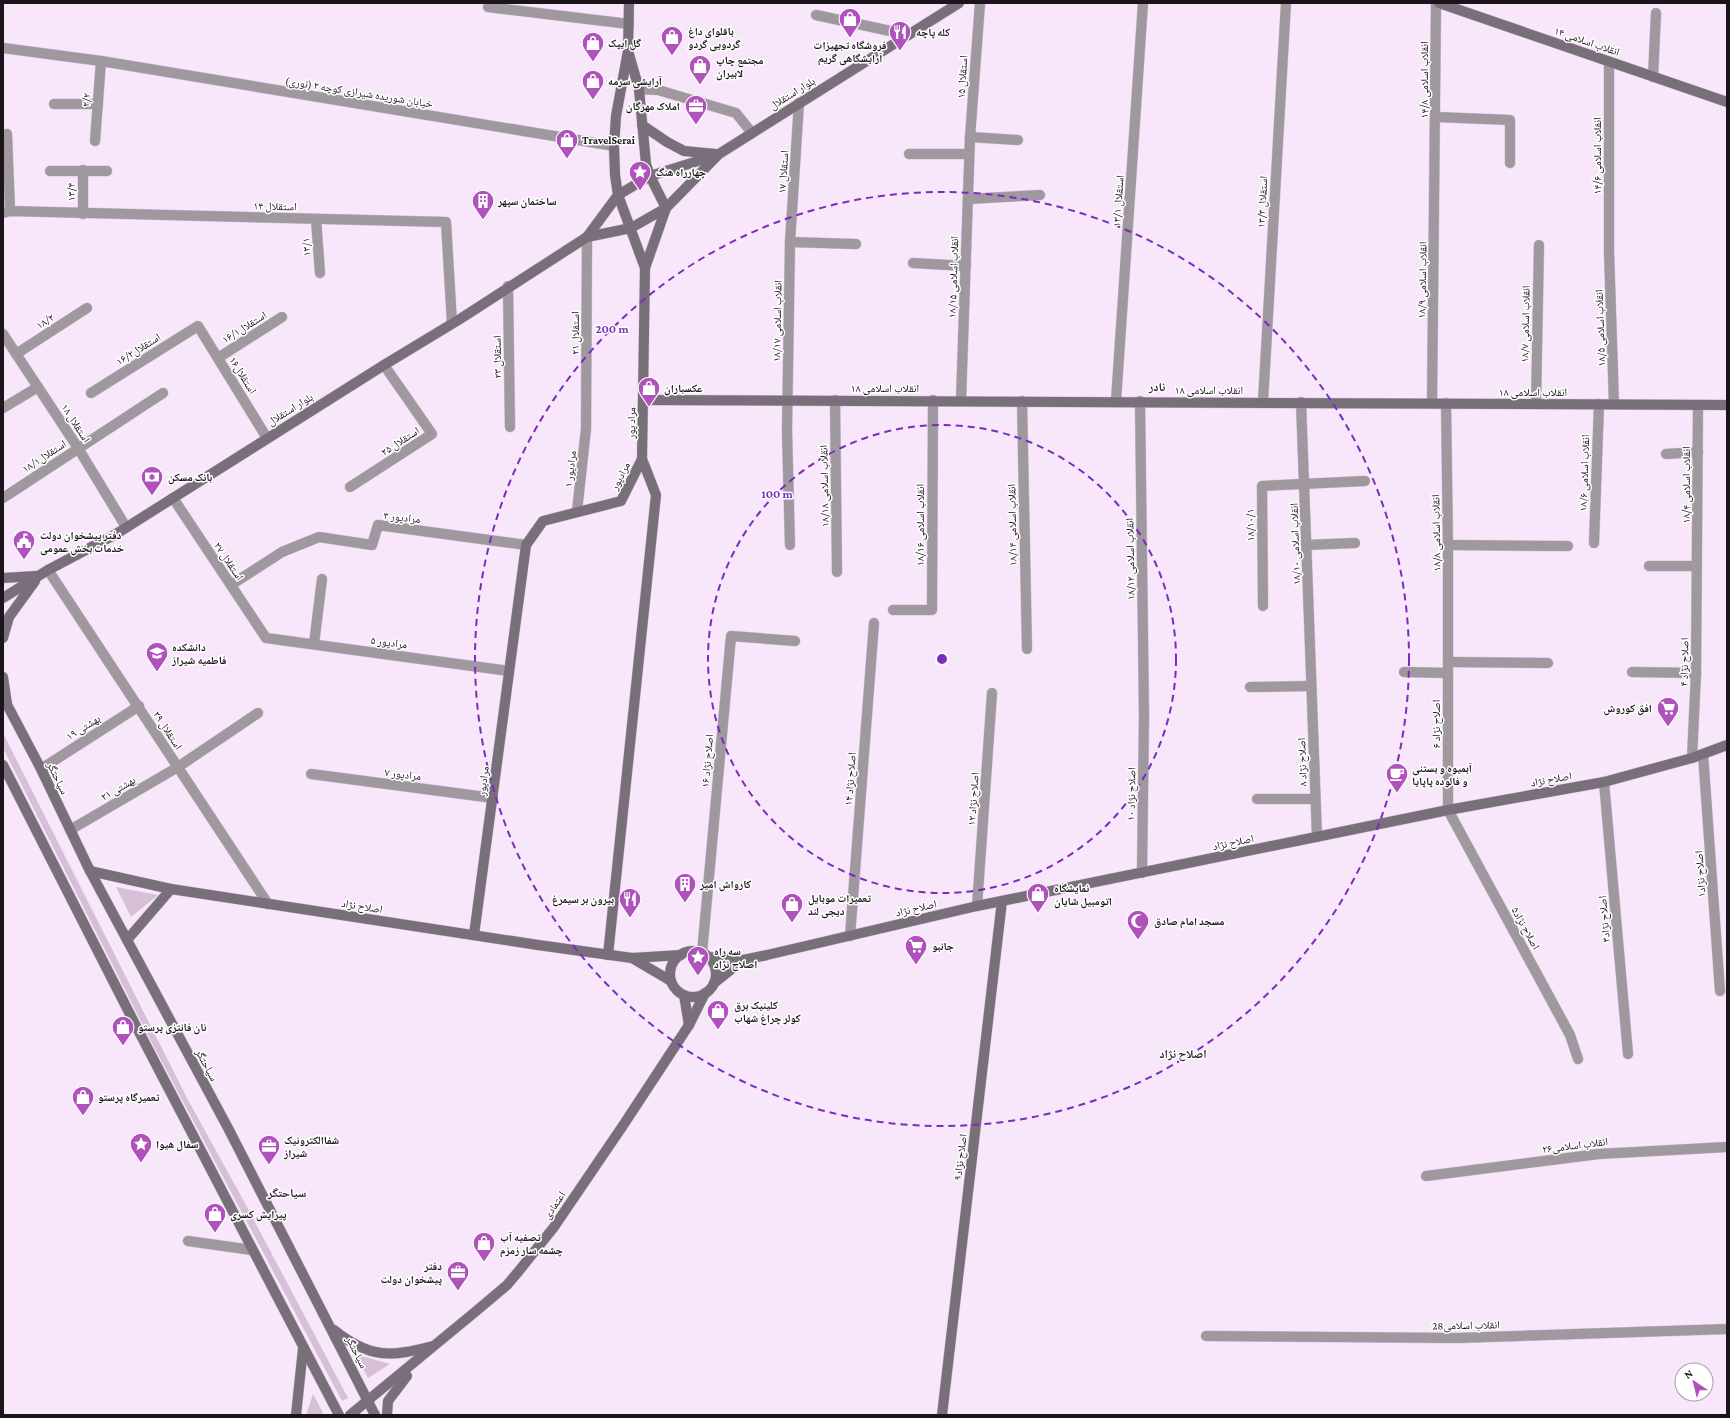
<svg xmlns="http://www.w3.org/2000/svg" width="1730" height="1418" viewBox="0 0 1730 1418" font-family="'Crimson Pro','Noto Naskh Arabic',serif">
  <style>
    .green { fill: #d5c0d8 }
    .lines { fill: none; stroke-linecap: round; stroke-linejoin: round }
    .street-casing { stroke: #d5c5d6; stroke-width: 11 }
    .secondary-casing { stroke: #d5c5d6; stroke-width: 11 }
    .street { stroke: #9f989f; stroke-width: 10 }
    .secondary { stroke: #796f7a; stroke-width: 10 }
    .ring { fill: none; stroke: #7b2cbf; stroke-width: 2; stroke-dasharray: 7 5 }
    .labels { text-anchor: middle; stroke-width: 3; stroke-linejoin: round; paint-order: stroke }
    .poi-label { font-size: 11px; font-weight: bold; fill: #1b151b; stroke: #fff; text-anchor: start }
    .street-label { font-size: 11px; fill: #1b151b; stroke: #fff }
    .neighbourhood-label { font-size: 12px; font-weight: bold; fill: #322633; stroke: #fff }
    .centre { fill: #7b2cbf; stroke: #fff; stroke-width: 2 }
    .ring-label { font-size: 12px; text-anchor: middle; font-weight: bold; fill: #7b2cbf; stroke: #fff; stroke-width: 3; stroke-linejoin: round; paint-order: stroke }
  </style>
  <rect width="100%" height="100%" fill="#f8e7fa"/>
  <g class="green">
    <polygon points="3,733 187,1098 246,1205 348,1398 342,1401 154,1047 3,748"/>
    <polygon points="116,887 158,895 131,917"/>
    <polygon points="355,1354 390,1364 368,1378"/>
    <polygon points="313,1394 323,1413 319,1415 306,1415"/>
  </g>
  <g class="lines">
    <g class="street-casing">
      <g id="street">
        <polyline points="488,7 629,24"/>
        <polyline points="816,15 909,35"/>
        <polyline points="3,48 101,61 614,146"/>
        <polyline points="1609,62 1609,251 1614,404"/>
        <polyline points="1653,77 1656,13"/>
        <polyline points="639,89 658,90 736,113 752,133"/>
        <polyline points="54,104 98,104"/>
        <polyline points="1436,117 1510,120 1510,163"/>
        <polyline points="7,134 10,211"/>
        <polyline points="970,137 1018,140"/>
        <polyline points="95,141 101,61"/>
        <polyline points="909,154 969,154"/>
        <polyline points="83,170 83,214"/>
        <polyline points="50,171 107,171"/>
        <polyline points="968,199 1040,195"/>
        <polyline points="3,213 10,211 446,222 452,323"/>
        <polyline points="316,219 320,273"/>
        <polyline points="790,242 856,244"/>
        <polyline points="913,263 966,266"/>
        <polyline points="508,286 510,427"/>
        <polyline points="3,334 78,448 126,527"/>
        <polyline points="16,354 87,308"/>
        <polyline points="218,358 282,317"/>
        <polyline points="91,393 198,326 267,438"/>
        <polyline points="835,400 837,572"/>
        <polyline points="961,400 970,137 980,3"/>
        <polyline points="1022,401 1027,649"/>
        <polyline points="1116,401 1143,3"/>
        <polyline points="1140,401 1144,716 1142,873"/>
        <polyline points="1263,402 1286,3"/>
        <polyline points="1301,402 1317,837"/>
        <polyline points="1432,403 1436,3"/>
        <polyline points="1446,403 1448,545 1448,810 1570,1035 1578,1059"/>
        <polyline points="1536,404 1539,245"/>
        <polyline points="3,408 38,387"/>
        <polyline points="1666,454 1698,452"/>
        <polyline points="350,487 432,434 384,365"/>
        <polyline points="3,498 163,393"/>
        <polyline points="173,498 266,638 509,671"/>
        <polyline points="577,511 586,429 587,237"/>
        <polyline points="1594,543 1599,404"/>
        <polyline points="790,545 787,431 790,242 799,103"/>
        <polyline points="1306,545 1355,543"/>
        <polyline points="1448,545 1568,546"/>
        <polyline points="1649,566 1697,566"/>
        <polyline points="48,570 268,904"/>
        <polyline points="231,585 282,552 319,537 372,545 378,525 526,545"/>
        <polyline points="1263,606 1262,486 1365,481"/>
        <polyline points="893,610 932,610 933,400"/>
        <polyline points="314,644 322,579"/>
        <polyline points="1448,662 1548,663"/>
        <polyline points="1404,672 1448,673"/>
        <polyline points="1632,672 1696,673"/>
        <polyline points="1250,687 1311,686"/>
        <polyline points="1703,754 1720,991"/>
        <polyline points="1692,758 1696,673 1698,405"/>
        <polyline points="41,769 139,706"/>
        <polyline points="311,774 493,798"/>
        <polyline points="1604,782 1628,1054"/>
        <polyline points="1257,799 1315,799"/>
        <polyline points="70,830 178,767 258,713"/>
        <polyline points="977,906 992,693"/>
        <polyline points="850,936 874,623"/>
        <polyline points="702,953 731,636 795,641"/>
        <polyline points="1426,1176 1599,1154 1727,1147"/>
        <polyline points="188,1241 252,1250"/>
        <polyline points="1206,1336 1458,1338 1727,1329"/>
      </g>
    </g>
    <g class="secondary-casing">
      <g id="secondary">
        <polyline points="629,3 628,51 616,116 614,146 615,175 618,195 645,268"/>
        <polyline points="1439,3 1727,102"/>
        <polyline points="642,125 667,142 684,151 715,154"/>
        <polyline points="587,237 618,195 650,176 717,155"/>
        <polyline points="643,400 1727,405"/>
        <polyline points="3,578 36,576"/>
        <polyline points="3,598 48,570 116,534 384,365 460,319 587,237 631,228 666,208 719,154 959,3"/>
        <polyline points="3,638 9,617 35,581"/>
        <polyline points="3,677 7,704"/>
        <polyline points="3,697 41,769 90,871 228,1128 375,1415"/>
        <polyline points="3,765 137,1028 339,1415"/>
        <polyline points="90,871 171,889 538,945 632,958 681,955"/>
        <polyline points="474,935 526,545 543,521 621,501 642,459"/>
        <polyline points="127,940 171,889"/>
        <circle cx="693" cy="974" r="23"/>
        <polyline points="608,955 656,495 642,459 645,268 666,208 650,176 646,164 639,89 628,51"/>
        <polyline points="708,957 743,960 767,955 977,906 1448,810 1604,782 1692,758 1727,745"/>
        <polyline points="632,958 671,981"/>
        <polyline points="714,983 743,960"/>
        <polyline points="684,995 689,1025"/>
        <path d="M 334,1330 C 370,1359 391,1357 433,1346"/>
        <polyline points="296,1415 303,1349"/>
        <polyline points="350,1415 475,1312 507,1285 518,1272 554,1227 624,1124 689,1025 705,993"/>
        <polyline points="387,1415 388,1401 407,1376"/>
        <polyline points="942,1415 1002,901"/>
      </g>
    </g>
    <use href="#street" class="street"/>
    <use href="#secondary" class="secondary"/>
  </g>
  <g class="ring">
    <circle cx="942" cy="659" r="234"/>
    <circle cx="942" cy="659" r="467"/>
  </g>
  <defs>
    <g id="shop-pin" transform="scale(1.15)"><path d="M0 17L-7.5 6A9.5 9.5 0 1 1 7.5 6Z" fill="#b052bc" stroke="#fff"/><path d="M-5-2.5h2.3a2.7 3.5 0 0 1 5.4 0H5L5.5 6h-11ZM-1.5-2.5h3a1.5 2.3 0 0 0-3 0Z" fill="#fff"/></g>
    <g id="restaurant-pin" transform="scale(1.15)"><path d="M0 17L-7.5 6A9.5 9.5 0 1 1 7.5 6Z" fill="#b052bc" stroke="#fff"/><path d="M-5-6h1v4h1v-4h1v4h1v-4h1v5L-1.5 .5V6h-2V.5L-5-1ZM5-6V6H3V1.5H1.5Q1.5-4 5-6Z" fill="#fff"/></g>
    <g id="office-pin" transform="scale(1.15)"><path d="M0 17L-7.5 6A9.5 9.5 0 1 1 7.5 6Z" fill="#b052bc" stroke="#fff"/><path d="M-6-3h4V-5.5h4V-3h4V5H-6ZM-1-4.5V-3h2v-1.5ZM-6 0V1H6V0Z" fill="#fff"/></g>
    <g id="sight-pin" transform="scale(1.15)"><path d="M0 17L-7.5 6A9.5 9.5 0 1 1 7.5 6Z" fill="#b052bc" stroke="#fff"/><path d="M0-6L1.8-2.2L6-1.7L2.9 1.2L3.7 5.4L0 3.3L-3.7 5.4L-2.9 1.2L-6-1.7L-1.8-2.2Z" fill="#fff"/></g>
    <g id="building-pin" transform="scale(1.15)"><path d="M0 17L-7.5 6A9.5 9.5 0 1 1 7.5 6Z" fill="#b052bc" stroke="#fff"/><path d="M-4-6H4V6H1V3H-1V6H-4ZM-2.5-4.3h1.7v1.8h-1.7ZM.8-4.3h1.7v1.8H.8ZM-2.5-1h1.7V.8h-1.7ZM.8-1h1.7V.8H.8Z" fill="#fff"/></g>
    <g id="bank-pin" transform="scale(1.15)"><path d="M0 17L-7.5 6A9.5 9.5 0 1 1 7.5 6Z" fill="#b052bc" stroke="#fff"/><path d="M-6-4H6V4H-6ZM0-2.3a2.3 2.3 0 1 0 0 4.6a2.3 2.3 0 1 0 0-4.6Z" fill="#fff"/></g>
    <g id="civic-pin" transform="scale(1.15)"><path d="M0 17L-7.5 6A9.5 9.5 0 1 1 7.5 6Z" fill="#b052bc" stroke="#fff"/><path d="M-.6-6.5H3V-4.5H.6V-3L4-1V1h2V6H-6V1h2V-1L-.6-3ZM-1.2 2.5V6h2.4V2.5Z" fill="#fff"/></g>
    <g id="university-pin" transform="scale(1.15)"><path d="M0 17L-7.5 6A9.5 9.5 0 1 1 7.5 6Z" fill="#b052bc" stroke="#fff"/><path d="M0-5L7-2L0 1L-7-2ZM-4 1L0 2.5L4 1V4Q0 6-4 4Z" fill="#fff"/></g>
    <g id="supermarket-pin" transform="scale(1.15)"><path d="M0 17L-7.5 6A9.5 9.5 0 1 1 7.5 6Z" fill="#b052bc" stroke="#fff"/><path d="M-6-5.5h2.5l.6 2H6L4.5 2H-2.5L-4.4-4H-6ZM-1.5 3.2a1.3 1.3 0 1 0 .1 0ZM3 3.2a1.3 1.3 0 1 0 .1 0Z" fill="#fff"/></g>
    <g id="cafe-pin" transform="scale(1.15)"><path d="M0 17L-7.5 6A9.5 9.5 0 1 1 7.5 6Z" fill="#b052bc" stroke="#fff"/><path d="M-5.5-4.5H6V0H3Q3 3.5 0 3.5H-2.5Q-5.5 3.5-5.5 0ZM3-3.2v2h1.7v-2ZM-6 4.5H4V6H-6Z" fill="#fff"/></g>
    <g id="mosque-pin" transform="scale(1.15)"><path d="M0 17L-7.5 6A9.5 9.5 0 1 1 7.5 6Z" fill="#b052bc" stroke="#fff"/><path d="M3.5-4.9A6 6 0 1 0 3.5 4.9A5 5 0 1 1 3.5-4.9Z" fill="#fff"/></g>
  </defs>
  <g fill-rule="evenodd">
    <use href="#shop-pin" x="850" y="19"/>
    <use href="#restaurant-pin" x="900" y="32"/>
    <use href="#shop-pin" x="672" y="37"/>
    <use href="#shop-pin" x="593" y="43"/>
    <use href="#shop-pin" x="700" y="66"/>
    <use href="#shop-pin" x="593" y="81"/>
    <use href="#office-pin" x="696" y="106"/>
    <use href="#shop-pin" x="567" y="140"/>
    <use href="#sight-pin" x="640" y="172"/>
    <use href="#building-pin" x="483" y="201"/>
    <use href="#shop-pin" x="649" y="388"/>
    <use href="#bank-pin" x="152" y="477"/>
    <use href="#civic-pin" x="24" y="541"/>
    <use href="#university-pin" x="157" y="653"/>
    <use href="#supermarket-pin" x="1668" y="708"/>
    <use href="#cafe-pin" x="1397" y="774"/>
    <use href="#building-pin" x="685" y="884"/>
    <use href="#shop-pin" x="1038" y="894"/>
    <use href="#restaurant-pin" x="630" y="899"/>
    <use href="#shop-pin" x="792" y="904"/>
    <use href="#mosque-pin" x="1138" y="921"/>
    <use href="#supermarket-pin" x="916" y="946"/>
    <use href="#sight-pin" x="698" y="957"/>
    <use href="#shop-pin" x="718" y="1011"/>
    <use href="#shop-pin" x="123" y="1027"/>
    <use href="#shop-pin" x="83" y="1097"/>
    <use href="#sight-pin" x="141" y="1144"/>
    <use href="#office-pin" x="269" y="1146"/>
    <use href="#shop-pin" x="215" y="1214"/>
    <use href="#shop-pin" x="484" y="1243"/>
    <use href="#office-pin" x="458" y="1272"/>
  </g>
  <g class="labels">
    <g class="poi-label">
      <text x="688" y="35">باقلوای داغ<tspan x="688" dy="13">گردویی گردو</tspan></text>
      <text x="916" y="36">کله پاچه</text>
      <text x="608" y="47">گل ایپک</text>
      <text x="850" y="49" text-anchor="middle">فروشگاه تجهیزات<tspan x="850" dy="13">آرایشگاهی گریم</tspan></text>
      <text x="716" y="64">مجتمع چاپ<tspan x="716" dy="13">لابيران</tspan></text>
      <text x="608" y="85">آرایشی سرمه</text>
      <text x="680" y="110" text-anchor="end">املاک مهرگان</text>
      <text x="582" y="144">TravelSerai</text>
      <text x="656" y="176">چهارراه هنگ</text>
      <text x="498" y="205">ساختمان سپهر</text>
      <text x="664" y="392">عکسباران</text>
      <text x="168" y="481">بانک مسکن</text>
      <text x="40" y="539">دفتر پیشخوان دولت<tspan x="40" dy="13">خدمات بخش عمومی</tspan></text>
      <text x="172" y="651">دانشکده<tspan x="172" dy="13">فاطمیه شیراز</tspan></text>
      <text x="1652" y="712" text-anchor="end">افق کوروش</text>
      <text x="1412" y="772">آبمیوه و بستنی<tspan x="1412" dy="13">و فالوده پاپایا</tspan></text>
      <text x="700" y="888">کارواش امیر</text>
      <text x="1054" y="892">نمايشگاه<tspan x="1054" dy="13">اتومبيل شايان</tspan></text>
      <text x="808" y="902">تعمیرات موبایل<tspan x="808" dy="13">دیجی لند</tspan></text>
      <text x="614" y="903" text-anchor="end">بیرون بر سیمرغ</text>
      <text x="1154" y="925">مسجد امام صادق</text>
      <text x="932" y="950">جانبو</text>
      <text x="714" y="955">سه راه<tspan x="714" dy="13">اصلاح نژاد</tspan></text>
      <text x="734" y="1009">کلینیک برق<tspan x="734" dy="13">کولر چراغ شهاب</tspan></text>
      <text x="138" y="1031">نان فانتزی پرستو</text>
      <text x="98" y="1101">تعمیرگاه پرستو</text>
      <text x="284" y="1144">شفاالکترونیک<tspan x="284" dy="13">شیراز</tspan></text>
      <text x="156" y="1148">سفال هیوا</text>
      <text x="230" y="1218">پیرایش کسری</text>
      <text x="500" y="1241">تصفیه آب<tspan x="500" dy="13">چشمه سار زمزم</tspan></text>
      <text x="442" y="1270" text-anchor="end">دفتر<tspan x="442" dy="13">پیشخوان دولت</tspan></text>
    </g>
    <g class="street-label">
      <text transform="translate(1587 41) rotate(19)" y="4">۱۴ انقلاب اسلامی</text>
      <text transform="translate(962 77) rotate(-86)" y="4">۱۵ استقلال</text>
      <text transform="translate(1424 80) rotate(-90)" y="4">۱۴/۸ انقلاب اسلامی</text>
      <text transform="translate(359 92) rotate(9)" y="4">خیابان شوریده شیرازی کوچه ۲ (نوری)</text>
      <text transform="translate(792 93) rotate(-32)" y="4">بلوار استقلال</text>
      <text transform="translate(86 100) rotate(-86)" y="4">۲/۲</text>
      <text transform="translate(1597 156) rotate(-90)" y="4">۱۴/۶ انقلاب اسلامی</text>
      <text transform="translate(783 172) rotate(-86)" y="4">۱۷ استقلال</text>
      <text transform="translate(71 192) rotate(-91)" y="4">۱۳/۴</text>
      <text transform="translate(1118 201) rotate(-86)" y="4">۱۳/۱ استقلال</text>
      <text transform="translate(1262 202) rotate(-87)" y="4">۱۳/۳ استقلال</text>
      <text transform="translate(275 206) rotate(1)" y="4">استقلال ۱۴</text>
      <text transform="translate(306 247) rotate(-94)" y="4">۱۳/۱</text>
      <text transform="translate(953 277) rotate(-88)" y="4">۱۸/۱۵ انقلاب اسلامی</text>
      <text transform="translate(1422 280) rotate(-89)" y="4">۱۸/۹ انقلاب اسلامی</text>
      <text transform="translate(45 321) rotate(-33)" y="4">۱۸/۲</text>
      <text transform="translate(777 321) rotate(-89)" y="4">۱۸/۱۷ انقلاب اسلامی</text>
      <text transform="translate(1525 324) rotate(-89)" y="4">۱۸/۷ انقلاب اسلامی</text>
      <text transform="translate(244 327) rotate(-32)" y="4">استقلال۱۶/۱</text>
      <text transform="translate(1600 328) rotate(-92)" y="4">۱۸/۵ انقلاب اسلامی</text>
      <text transform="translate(575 333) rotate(-90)" y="4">۲۱ استقلال</text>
      <text transform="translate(138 349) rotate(-32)" y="4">استقلال۱۶/۲</text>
      <text transform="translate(497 357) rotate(-91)" y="4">۲۳ استقلال</text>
      <text transform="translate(243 375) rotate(58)" y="4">استقلال۱۶</text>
      <text x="885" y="392">۱۸ انقلاب اسلامی</text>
      <text x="1209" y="394">۱۸ انقلاب اسلامی</text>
      <text x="1533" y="396">۱۸ انقلاب اسلامی</text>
      <text transform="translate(290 409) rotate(-32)" y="4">بلوار استقلال</text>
      <text transform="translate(76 423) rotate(57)" y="4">استقلال ۱۸</text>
      <text transform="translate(631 423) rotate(-89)" y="4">مراد پور</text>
      <text transform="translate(400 441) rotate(-33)" y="4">۲۵ استقلال</text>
      <text transform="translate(44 456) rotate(-33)" y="4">استقلال۱۸/۱</text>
      <text transform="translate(570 469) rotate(-84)" y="4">۱ مرادپور</text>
      <text transform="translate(1584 473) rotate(-88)" y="4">۱۸/۶ انقلاب اسلامی</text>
      <text transform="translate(620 476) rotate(-63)" y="4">مرادپور</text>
      <text transform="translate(1686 485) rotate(-90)" y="4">۱۸/۴ انقلاب اسلامی</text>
      <text transform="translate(824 486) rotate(-91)" y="4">۱۸/۱۸ انقلاب اسلامی</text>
      <text transform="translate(402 517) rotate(6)" y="4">۳ مرادپور</text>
      <text transform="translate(920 525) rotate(-90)" y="4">۱۸/۱۶ انقلاب اسلامی</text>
      <text transform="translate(1012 525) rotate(-91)" y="4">۱۸/۱۴ انقلاب اسلامی</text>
      <text transform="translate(1250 525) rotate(-91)" y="4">۱۸/۱۰/۱</text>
      <text transform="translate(1436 533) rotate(-91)" y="4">۱۸/۸ انقلاب اسلامی</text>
      <text transform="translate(1295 544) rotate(-92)" y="4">۱۸/۱۰ انقلاب اسلامی</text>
      <text transform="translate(1130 559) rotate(-91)" y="4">۱۸/۱۲ انقلاب اسلامی</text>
      <text transform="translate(229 561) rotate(56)" y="4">۲۷ استقلال</text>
      <text transform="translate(389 642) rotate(8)" y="4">۵ مرادپور</text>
      <text transform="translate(1684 662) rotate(-89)" y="4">۴ اصلاح نژاد</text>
      <text transform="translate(1436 724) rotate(-90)" y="4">۶ اصلاح نژاد</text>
      <text transform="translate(83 727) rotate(-32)" y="4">۱۹ بهشتی</text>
      <text transform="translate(168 730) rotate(57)" y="4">۲۹ استقلال</text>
      <text transform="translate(707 761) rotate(-85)" y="4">۱۶ اصلاح نژاد</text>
      <text transform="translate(1302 762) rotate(-92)" y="4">۸ اصلاح نژاد</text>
      <text transform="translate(403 774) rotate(7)" y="4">۷ مرادپور</text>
      <text transform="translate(58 778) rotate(64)" y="4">سیاحتگر</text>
      <text transform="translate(850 779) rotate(-86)" y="4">۱۴ اصلاح نژاد</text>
      <text transform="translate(1551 779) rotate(-10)" y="4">اصلاح نژاد</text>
      <text transform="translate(483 781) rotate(-83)" y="4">مرادپور</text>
      <text transform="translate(118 788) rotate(-30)" y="4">۲۱ بهشتی</text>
      <text transform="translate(1131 794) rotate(-89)" y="4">۱۰ اصلاح نژاد</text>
      <text transform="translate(973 799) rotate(-86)" y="4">۱۲ اصلاح نژاد</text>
      <text transform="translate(1233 842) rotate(-12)" y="4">اصلاح نژاد</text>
      <text transform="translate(1700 874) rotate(-94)" y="4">اصلاح نژاد۱</text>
      <text transform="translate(362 906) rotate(9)" y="4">اصلاح نژاد</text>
      <text transform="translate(916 908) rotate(-13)" y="4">اصلاح نژاد</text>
      <text transform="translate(1604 919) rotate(-95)" y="4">اصلاح نژاد۳</text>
      <text transform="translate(1526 928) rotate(61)" y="4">اصلاح نژاد۵</text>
      <text transform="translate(207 1065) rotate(62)" y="4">سیاحتگر</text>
      <text transform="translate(1575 1145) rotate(-7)" y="4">انقلاب اسلامی۲۶</text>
      <text transform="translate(960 1157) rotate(-83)" y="4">اصلاح نژاد۹</text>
      <text transform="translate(554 1205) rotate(-56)" y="4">اعتمادی</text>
      <text transform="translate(1466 1325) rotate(-1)" y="4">28انقلاب اسلامی</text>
      <text transform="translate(357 1352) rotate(63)" y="4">سیاحتگر</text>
    </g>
    <g class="neighbourhood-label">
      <text x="1157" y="391">نادر</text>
      <text x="1183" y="1058">اصلاح نژاد</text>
      <text x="287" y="1197">سیاحتگر</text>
    </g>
  </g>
  <circle cx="942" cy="659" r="6" class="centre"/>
  <g class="ring-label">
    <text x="612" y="333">200 m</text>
    <text x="777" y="498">100 m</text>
  </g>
  <rect width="1730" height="1418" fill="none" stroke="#1b151b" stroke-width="8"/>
  <g transform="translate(1694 1382) rotate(325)"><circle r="19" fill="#ffffff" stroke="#a4a1a4"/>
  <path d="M0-3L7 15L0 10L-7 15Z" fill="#b052bc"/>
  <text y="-6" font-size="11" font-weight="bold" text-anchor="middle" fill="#1b151b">N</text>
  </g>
</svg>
